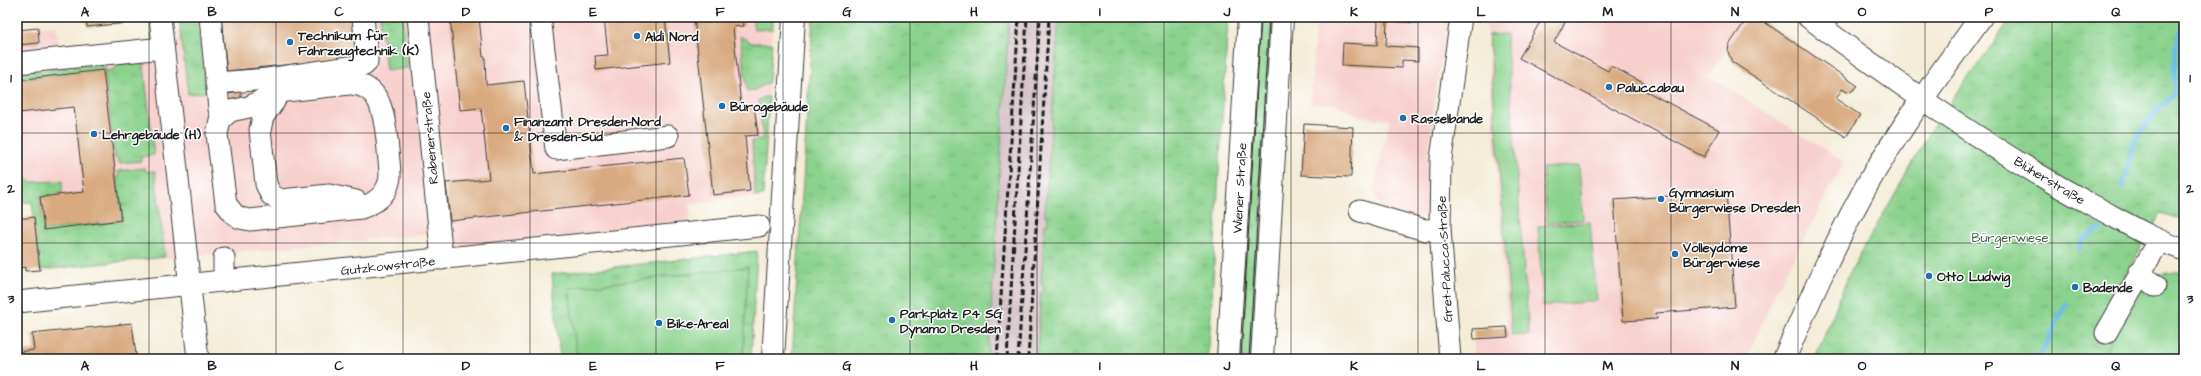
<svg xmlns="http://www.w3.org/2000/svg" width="2201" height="376" viewBox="0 0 2201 376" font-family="'Architects Daughter',sans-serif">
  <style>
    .built { fill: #f7d0cd }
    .railway { fill: #d2bec3 }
    .grass { fill: url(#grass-tufts); stroke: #537754 }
    .pitch { fill: #8ad28d; stroke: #537754 }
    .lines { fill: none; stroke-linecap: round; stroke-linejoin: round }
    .stream { stroke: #6ebde9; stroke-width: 5 }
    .building { fill: #d9aa80 }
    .minor-casing { stroke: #3c3b38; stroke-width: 23 }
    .major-casing { stroke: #3c3b38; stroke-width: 24 }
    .minor { stroke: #fff; stroke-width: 21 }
    .major { stroke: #fff; stroke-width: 22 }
    .tram { stroke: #1c1c1c; stroke-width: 1 }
    .rail { stroke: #1c1c1c; stroke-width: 3; stroke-dasharray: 6 3; stroke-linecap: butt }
    .grid { fill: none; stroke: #1c1c1c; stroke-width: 1; stroke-opacity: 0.55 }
    .poi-dot { fill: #1f6fb2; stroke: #fff; stroke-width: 1.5 }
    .labels { text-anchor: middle; stroke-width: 3; stroke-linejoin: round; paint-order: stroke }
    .poi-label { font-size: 13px; font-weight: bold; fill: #1c1c1c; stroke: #fff; text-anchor: start }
    .street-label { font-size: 13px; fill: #1c1c1c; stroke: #fff }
    .park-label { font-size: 13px; fill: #425c44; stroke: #fff }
    .neatline { fill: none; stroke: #1c1c1c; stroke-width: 1.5 }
    .grid-label { font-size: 13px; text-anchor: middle; font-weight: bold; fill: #1c1c1c }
  </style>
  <defs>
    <pattern id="grass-tufts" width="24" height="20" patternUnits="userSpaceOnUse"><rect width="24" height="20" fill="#8ad28d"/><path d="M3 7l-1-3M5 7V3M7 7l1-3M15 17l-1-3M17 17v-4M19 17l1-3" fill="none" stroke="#76b479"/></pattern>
  </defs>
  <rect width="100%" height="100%" fill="#fff"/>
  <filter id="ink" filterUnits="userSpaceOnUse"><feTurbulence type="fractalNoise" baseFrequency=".025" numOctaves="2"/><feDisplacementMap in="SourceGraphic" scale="8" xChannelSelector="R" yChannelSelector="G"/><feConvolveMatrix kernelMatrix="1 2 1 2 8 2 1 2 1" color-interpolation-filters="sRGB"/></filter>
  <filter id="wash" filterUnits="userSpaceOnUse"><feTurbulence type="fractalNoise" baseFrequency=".012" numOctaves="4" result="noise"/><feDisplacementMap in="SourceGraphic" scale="16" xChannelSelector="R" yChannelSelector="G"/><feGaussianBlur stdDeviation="0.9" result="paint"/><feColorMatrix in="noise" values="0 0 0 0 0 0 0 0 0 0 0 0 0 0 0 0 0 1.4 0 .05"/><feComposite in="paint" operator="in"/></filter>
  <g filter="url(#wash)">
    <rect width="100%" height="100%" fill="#f4ecd7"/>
    <g class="built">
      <polygon points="179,17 409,17 430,234 40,270 32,202 17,203 17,29 56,26 60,52 181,37"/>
      <polygon points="427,17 773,17 763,196 690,204 690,225 451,250"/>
      <polygon points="1316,17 1450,17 1436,87 1428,157 1428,218 1383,212 1373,191 1390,120 1359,116 1334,104 1310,104"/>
      <polygon points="1486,17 1748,17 1709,76 1844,162 1774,295 1747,359 1475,359 1473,329 1507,327"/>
    </g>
    <polygon class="railway" points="1009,17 1059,17 1045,215 1048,215 1048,224 1045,224 1044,286 1044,291 1041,293 1037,354 1040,356 1040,359 985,359 989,350 1004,106 1001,105 1001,96 1004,96 1008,36 1005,35 1005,27 1008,27"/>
    <g class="grass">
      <polygon points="179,17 197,17 206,92 188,94"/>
      <polygon points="380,17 403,17 407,68 386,71"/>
      <polygon points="752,17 773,17 773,29 754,30"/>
      <polygon points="813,17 1009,17 988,359 792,359"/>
      <polygon points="1059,17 1228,17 1209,348 1206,359 1040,359 1040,356 1037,354 1041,293 1044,291 1044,286 1041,284 1045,224 1048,224 1048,216 1045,215"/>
      <polygon points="1257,17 1273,17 1253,359 1237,359"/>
      <polygon points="2012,17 2184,17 2184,220 2161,213 2141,247 2099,330 2113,336 2102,359 1815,359 1850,272 1936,122"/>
      <polygon points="740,36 752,43 772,43 769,82 755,90 747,91"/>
      <polygon points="143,58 154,155 141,157 141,161 119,163 118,158 115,158 104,70 17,80 17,73 102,64 107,71 113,70 119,62"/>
      <polygon points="765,97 769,97 763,196 755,197 752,141 763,139 758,100"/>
      <polygon points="145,168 146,172 155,171 165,257 40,270 32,202 17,203 17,172 31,182 62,181 62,193 40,197 44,230 122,221 117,177 119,177 118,171"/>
      <polygon points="757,251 751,359 560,359 552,274"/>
    </g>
    <g class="pitch">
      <polygon points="1506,34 1529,335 1512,336 1489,35"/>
      <polygon points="1579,165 1583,220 1547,223 1542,168"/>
      <polygon points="1590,222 1597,301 1543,306 1538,226"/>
      <polygon points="748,267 743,359 577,359 569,288"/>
      <polygon points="2184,271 2184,359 2102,359 2113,336 2151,275"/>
    </g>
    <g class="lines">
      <g class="stream">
        <polyline points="2123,186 2135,140 2154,114 2175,92 2175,51 2180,31 2184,28"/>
        <path d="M 2079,249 C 2080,238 2091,233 2100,228"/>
        <polyline points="2039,359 2066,304"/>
      </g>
    </g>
    <g id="blocks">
      <g class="building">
        <polygon points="86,17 125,17 126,23 87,27"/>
        <polygon points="221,17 356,17 360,57 227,71"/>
        <polygon points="450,17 479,17 483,57 485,56 486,85 524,81 534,174 684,158 689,195 450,221 446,183 489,179 481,108 460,110"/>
        <polygon points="604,17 665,17 670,62 596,70 595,56 608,55"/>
        <polygon points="694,17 743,17 744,26 733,27 741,106 754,105 758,135 745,136 750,191 713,195"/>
        <polygon points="1345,17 1421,17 1420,23 1387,21 1386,46 1418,48 1418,61 1402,60 1402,68 1342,65 1343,43 1377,45 1378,20"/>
        <polygon points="1543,17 1568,17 1554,42 1608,71 1611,66 1628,75 1647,85 1644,90 1719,130 1704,157 1519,58"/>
        <polygon points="1748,17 1757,17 1858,86 1852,91 1847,92 1842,89 1836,99 1860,115 1846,137 1732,62 1728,52 1729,45"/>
        <polygon points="38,28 39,43 17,45 17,30"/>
        <polygon points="103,70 121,220 44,230 40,197 84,192 74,107 18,113 17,80"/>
        <polygon points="241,92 241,98 229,100 228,94"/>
        <polygon points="1304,124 1353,127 1351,177 1301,175"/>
        <polygon points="1726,192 1735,307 1656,313 1657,319 1623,321 1614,200"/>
        <polygon points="34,217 40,270 25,271 25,267 17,268 17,219"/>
        <polygon points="132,323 136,355 100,359 17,359 17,352 34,350 32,334"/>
        <polygon points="1507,327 1508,337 1474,339 1473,329"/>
      </g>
    </g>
  </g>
  <g filter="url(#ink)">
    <use href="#blocks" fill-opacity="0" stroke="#3c3b38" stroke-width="1"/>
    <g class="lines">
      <g class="minor-casing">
        <g id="minor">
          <polyline points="160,17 198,359"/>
          <polyline points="210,17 219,109 222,117"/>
          <polyline points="418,17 442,259"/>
          <polyline points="540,17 556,149 668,136"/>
          <path d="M 1808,17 C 1900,85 1994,152 2094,206 C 2124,222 2152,239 2184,250"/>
          <polyline points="17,63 163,48"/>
          <polyline points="216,83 267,79 364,65 367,62 367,58 363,17"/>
          <path d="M 349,84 C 381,83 384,115 387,140 C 388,152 390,165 390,177 C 388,194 376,203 361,208 L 250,220 L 240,218 L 234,214 L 226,204 L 217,134 L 220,120 L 230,111 L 249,107 L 277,92 Z"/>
          <polyline points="275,100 263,117 260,130 266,184 271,195 281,200 329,195 356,201"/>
          <polyline points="1360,211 1425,230 1440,229"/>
          <polyline points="224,258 224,281"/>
          <polyline points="2139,272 2155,286"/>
          <polyline points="17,302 759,226"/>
          <polyline points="2106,333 2159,241"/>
          <polyline points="1450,359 1440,229 1441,159 1461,17"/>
        </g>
      </g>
      <g class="major-casing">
        <g id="major">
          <polyline points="773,359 794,17"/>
          <polyline points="1228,359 1249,17"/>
          <polyline points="1262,359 1282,17"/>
          <path d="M 1784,359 C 1812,295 1840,231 1875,171 C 1907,118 1945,67 1981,17"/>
        </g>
      </g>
      <use href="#minor" class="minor"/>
      <use href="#major" class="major"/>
      <g class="tram">
        <polyline points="1241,359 1261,17"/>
        <polyline points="1249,359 1269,17"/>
      </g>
      <g class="rail">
        <polyline points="997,359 1019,17"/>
        <polyline points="1007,359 1027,17"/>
        <polyline points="1018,359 1040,17"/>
        <polyline points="1028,359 1049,17"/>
      </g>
    </g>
  </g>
  <path class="grid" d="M 149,17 L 149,359M 276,17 L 276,359M 403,17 L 403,359M 530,17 L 530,359M 656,17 L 656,359M 783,17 L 783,359M 910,17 L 910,359M 1037,17 L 1037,359M 1164,17 L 1164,359M 1291,17 L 1291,359M 1418,17 L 1418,359M 1545,17 L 1545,359M 1671,17 L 1671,359M 1798,17 L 1798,359M 1925,17 L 1925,359M 2052,17 L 2052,359M 17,133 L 2184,133M 17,243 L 2184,243"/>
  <g class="poi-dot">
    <circle cx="637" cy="36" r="4"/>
    <circle cx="290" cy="42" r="4"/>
    <circle cx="1609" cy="87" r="4"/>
    <circle cx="722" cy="106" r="4"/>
    <circle cx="1403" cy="118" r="4"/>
    <circle cx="506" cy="128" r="4"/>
    <circle cx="94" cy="134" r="4"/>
    <circle cx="1661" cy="199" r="4"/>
    <circle cx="1675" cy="254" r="4"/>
    <circle cx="1929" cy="276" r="4"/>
    <circle cx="2075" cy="287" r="4"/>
    <circle cx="892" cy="320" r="4"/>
    <circle cx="659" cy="323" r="4"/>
  </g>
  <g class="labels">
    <g class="poi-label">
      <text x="298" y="40">Technikum für<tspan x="298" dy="15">Fahrzeugtechnik (K)</tspan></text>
      <text x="645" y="41">Aldi Nord</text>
      <text x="1617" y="92">Paluccabau</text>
      <text x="730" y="111">Bürogebäude</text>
      <text x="1411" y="123">Rasselbande</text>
      <text x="514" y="126">Finanzamt Dresden-Nord<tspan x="514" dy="15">&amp; Dresden-Süd</tspan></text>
      <text x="102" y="139">Lehrgebäude (H)</text>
      <text x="1669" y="197">Gymnasium<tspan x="1669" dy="15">Bürgerwiese Dresden</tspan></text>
      <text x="1683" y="252">Volleydome<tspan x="1683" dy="15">Bürgerwiese</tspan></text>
      <text x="1937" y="281">Otto Ludwig</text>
      <text x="2083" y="292">Badende</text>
      <text x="900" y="318">Parkplatz P4 SG<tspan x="900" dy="15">Dynamo Dresden</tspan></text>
      <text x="667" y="328">Bike-Areal</text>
    </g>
    <g class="street-label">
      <text transform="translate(429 138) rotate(-95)" y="5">Rabenerstraße</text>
      <text transform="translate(2050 180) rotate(31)" y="5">Blüherstraße</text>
      <text transform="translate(1239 188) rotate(-87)" y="5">Wiener Straße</text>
      <text transform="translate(1444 259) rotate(-93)" y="5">Gret-Palucca-Straße</text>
      <text transform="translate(388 265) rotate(-6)" y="5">Gutzkowstraße</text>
    </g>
    <g class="park-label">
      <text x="2010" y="242">Bürgerwiese</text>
    </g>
  </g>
  <rect width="2201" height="376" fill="none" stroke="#fff" stroke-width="44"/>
  <rect x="22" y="22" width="2157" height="332" class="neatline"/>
  <g class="grid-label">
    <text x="85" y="16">A</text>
    <text x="212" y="16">B</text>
    <text x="339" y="16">C</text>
    <text x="466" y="16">D</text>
    <text x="593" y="16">E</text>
    <text x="720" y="16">F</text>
    <text x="847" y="16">G</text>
    <text x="974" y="16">H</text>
    <text x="1100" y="16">I</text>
    <text x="1227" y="16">J</text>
    <text x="1354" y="16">K</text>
    <text x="1481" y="16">L</text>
    <text x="1608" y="16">M</text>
    <text x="1735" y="16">N</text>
    <text x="1862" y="16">O</text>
    <text x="1989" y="16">P</text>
    <text x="2116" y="16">Q</text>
    <text x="11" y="82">1</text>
    <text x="2190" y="82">1</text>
    <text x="11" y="193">2</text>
    <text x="2190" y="193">2</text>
    <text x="11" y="303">3</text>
    <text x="2190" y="303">3</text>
    <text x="85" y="370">A</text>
    <text x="212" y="370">B</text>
    <text x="339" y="370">C</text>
    <text x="466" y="370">D</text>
    <text x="593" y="370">E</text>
    <text x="720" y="370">F</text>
    <text x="847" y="370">G</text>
    <text x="974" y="370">H</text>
    <text x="1100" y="370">I</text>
    <text x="1227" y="370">J</text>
    <text x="1354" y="370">K</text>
    <text x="1481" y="370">L</text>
    <text x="1608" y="370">M</text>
    <text x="1735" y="370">N</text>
    <text x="1862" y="370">O</text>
    <text x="1989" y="370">P</text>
    <text x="2116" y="370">Q</text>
  </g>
</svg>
